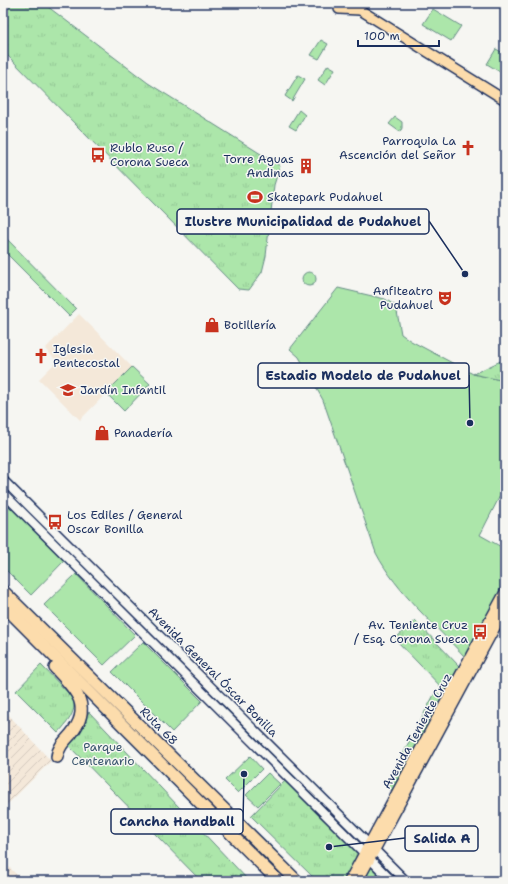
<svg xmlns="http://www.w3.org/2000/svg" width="508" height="884" viewBox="0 0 508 884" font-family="'Shantell Sans',sans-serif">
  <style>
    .built { fill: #f4e8d9 }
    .industrial { fill: url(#industrial-furrows) }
    .green { fill: #ace6aa; stroke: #648a84 }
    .park { fill: url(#park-tufts); stroke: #648a84 }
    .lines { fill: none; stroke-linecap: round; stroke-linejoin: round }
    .secondary-casing { stroke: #1b2f5e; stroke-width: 11 }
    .primary-casing { stroke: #1b2f5e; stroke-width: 12 }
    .highway-casing { stroke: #1b2f5e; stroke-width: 14 }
    .secondary { stroke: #f6f6f2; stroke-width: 8 }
    .primary { stroke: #fcdcac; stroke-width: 9 }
    .highway { stroke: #fcdcac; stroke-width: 11 }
    .labels { text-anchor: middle; stroke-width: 3; stroke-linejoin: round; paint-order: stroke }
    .poi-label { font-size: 12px; fill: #1b2f5e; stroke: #f6f6f2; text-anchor: start }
    .street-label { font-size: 12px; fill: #1b2f5e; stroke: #f6f6f2 }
    .park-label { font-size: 12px; fill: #38546d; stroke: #f6f6f2 }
    .leader { fill: none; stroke: #1b2f5e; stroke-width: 1.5 }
    .callout-dot { fill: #1b2f5e; stroke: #f6f6f2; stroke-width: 1.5 }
    .callout { fill: #f6f6f2; stroke: #1b2f5e; stroke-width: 1.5 }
    .callout-label { font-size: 13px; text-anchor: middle; font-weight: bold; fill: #1b2f5e }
  </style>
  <defs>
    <pattern id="industrial-furrows" width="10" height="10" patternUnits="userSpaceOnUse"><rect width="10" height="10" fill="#f4e8d9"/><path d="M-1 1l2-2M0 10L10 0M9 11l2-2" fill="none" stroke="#d1c7bd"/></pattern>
    <pattern id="park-tufts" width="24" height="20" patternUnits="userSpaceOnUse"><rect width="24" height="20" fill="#ace6aa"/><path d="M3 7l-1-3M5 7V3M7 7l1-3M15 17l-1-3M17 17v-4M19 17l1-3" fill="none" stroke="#93c695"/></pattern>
  </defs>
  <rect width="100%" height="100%" fill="#f6f6f2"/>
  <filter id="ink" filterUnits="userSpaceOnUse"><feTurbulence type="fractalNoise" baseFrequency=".025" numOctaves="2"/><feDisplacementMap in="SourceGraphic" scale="8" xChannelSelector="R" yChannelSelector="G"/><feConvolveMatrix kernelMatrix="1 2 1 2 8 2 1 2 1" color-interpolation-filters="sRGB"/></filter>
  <g filter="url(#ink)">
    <polygon class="built" points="79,314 132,367 80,420 39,379 57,361 45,349"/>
    <g class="industrial">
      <polygon points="6,712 51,761 3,809 3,715"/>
      <polygon points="3,861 23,881 3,881"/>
    </g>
    <g class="green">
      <polygon points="433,9 461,26 451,41 423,24"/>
      <polygon points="321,40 328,44 319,59 311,55"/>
      <polygon points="496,49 505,54 505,75 487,64"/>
      <polygon points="328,65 335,69 325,85 318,80"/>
      <polygon points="298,75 305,79 292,101 285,96"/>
      <polygon points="299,110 305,115 296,130 289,126"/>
      <polygon points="395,117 402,122 402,128 400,132 389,124"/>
      <polygon points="3,235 76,309 69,316 3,250"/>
      <circle cx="309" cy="279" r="7"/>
      <path d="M 338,288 L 385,299 L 396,306 L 401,334 L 411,341 L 473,374 L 505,381 L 505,486 L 480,535 L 505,549 L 505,582 L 466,658 C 435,625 397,593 376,553 L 323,400 L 299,357 L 290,349 Z"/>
      <polygon points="132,367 150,384 124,411 106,393"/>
      <polygon points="3,500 64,561 31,595 3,567"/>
      <polygon points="76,574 135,635 104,665 44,605"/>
      <polygon points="143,642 202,701 172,732 112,672"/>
      <polygon points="436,691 443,699 392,791 386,785"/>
      <polygon points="250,756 262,769 238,793 225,780"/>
      <polygon points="268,773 280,784 258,806 246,795"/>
      <polygon points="371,866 386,881 363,881"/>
    </g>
    <g class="park">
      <polygon points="3,3 43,3 148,83 280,166 274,185 266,256 262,272 249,290 238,289 3,51"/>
      <polygon points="505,359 505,381 473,374"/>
      <polygon points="415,620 459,666 445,691 395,639"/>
      <path d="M 41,665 L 74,699 C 76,713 67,723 58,733 L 16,691 Z"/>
      <polygon points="89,712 249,881 201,881 67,744"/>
      <polygon points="286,780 359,854 347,881 317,881 251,816"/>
    </g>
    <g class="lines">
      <g class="secondary-casing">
        <g id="secondary">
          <polyline points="3,480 406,881"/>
          <polyline points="3,493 392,881"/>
        </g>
      </g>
      <g class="primary-casing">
        <g id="primary">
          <polyline points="349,3 505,100"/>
          <polyline points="339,9 360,10"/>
          <polyline points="349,881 505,592"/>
          <polyline points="358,881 505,609"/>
        </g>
      </g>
      <g class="highway-casing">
        <g id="highway">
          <polyline points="3,591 297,881"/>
          <polyline points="3,605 278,881"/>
          <path d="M 55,668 C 74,688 94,706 71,734 C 65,741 58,747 57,757"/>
        </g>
      </g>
      <use href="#secondary" class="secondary"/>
      <use href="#primary" class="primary"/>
      <use href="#highway" class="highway"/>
    </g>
  </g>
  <defs>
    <g id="church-bare" transform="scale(1.2)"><path d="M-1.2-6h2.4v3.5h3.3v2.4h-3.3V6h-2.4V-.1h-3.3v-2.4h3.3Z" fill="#c8321e" stroke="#f6f6f2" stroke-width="2.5" paint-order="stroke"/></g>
    <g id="bus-bare" transform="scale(1.2)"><path d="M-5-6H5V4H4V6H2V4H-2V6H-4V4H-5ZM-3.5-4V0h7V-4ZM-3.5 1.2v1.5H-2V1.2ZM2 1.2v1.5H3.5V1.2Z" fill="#c8321e" stroke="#f6f6f2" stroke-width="2.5" paint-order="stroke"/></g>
    <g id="building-bare" transform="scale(1.2)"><path d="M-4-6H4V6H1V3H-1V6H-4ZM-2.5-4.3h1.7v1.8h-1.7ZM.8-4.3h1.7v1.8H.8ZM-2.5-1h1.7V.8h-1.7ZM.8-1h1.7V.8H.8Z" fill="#c8321e" stroke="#f6f6f2" stroke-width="2.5" paint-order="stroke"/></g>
    <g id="stadium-bare" transform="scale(1.2)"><path d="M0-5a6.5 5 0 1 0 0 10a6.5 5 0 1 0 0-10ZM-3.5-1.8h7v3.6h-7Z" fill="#c8321e" stroke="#f6f6f2" stroke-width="2.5" paint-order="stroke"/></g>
    <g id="theatre-bare" transform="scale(1.2)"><path d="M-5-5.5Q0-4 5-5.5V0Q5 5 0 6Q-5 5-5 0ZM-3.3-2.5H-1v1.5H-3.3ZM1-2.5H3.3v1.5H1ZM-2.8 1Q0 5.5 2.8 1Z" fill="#c8321e" stroke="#f6f6f2" stroke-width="2.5" paint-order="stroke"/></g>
    <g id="shop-bare" transform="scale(1.2)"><path d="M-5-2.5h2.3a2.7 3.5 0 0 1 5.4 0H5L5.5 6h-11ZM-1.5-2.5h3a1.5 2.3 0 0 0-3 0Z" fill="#c8321e" stroke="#f6f6f2" stroke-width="2.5" paint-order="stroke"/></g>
    <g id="school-bare" transform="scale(1.2)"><path d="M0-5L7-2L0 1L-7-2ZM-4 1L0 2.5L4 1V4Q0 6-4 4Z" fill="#c8321e" stroke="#f6f6f2" stroke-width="2.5" paint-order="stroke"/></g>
  </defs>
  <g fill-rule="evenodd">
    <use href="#church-bare" x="468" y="148"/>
    <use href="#bus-bare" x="98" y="155"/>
    <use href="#building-bare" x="306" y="166"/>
    <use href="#stadium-bare" x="255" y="197"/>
    <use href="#theatre-bare" x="445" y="298"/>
    <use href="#shop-bare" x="212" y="325"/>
    <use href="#church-bare" x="41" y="356"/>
    <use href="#school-bare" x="68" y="390"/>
    <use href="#shop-bare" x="102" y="433"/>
    <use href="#bus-bare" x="55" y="522"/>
    <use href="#bus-bare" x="480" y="632"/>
  </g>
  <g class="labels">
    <g class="poi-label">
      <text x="456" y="145" text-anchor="end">Parroquia La<tspan x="456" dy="14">Ascención del Señor</tspan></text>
      <text x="110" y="152">Rublo Ruso /<tspan x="110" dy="14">Corona Sueca</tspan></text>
      <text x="294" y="163" text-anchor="end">Torre Aguas<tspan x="294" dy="14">Andinas</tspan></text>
      <text x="267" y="201">Skatepark Pudahuel</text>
      <text x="433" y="295" text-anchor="end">Anfiteatro<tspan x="433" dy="14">Pudahuel</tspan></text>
      <text x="224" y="329">Botillería</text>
      <text x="53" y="353">Iglesia<tspan x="53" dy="14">Pentecostal</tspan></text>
      <text x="80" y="394">Jardín Infantil</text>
      <text x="114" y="437">Panadería</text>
      <text x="67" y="519">Los Ediles / General<tspan x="67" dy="14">Oscar Bonilla</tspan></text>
      <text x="468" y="629" text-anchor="end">Av. Teniente Cruz<tspan x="468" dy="14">/ Esq. Corona Sueca</tspan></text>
    </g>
    <g class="street-label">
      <text transform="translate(213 672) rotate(45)" y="4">Avenida General Óscar Bonilla</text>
      <text transform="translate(159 726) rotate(45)" y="4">Ruta 68</text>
      <text transform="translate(417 731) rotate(-61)" y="4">Avenida Teniente Cruz</text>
    </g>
    <g class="park-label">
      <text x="103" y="751">Parque<tspan x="103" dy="14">Centenario</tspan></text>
    </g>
  </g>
  <path class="leader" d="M465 274L429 221M470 423L469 375M244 774L243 821M329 847L405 838"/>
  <g class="callout-dot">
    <circle cx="465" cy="274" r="4"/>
    <circle cx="470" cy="423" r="4"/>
    <circle cx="244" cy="774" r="4"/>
    <circle cx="329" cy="847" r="4"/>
  </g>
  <g class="callout">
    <rect x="177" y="209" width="252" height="25" rx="4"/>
    <rect x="258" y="363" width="211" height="25" rx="4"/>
    <rect x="111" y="809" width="132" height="25" rx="4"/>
    <rect x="405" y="826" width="73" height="25" rx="4"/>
  </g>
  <g class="callout-label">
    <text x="303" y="226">Ilustre Municipalidad de Pudahuel</text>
    <text x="363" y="380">Estadio Modelo de Pudahuel</text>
    <text x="177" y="826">Cancha Handball</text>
    <text x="442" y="843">Salida A</text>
  </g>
  <rect width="508" height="884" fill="none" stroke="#f6f6f2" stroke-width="16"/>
  <rect x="8" y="8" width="492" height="868" fill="none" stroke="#1b2f5e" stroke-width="1.5" filter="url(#ink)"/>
  <path d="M358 40v6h81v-6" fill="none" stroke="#1b2f5e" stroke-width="2"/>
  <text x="364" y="40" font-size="12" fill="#1b2f5e" stroke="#f6f6f2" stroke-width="3" paint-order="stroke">100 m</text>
</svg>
